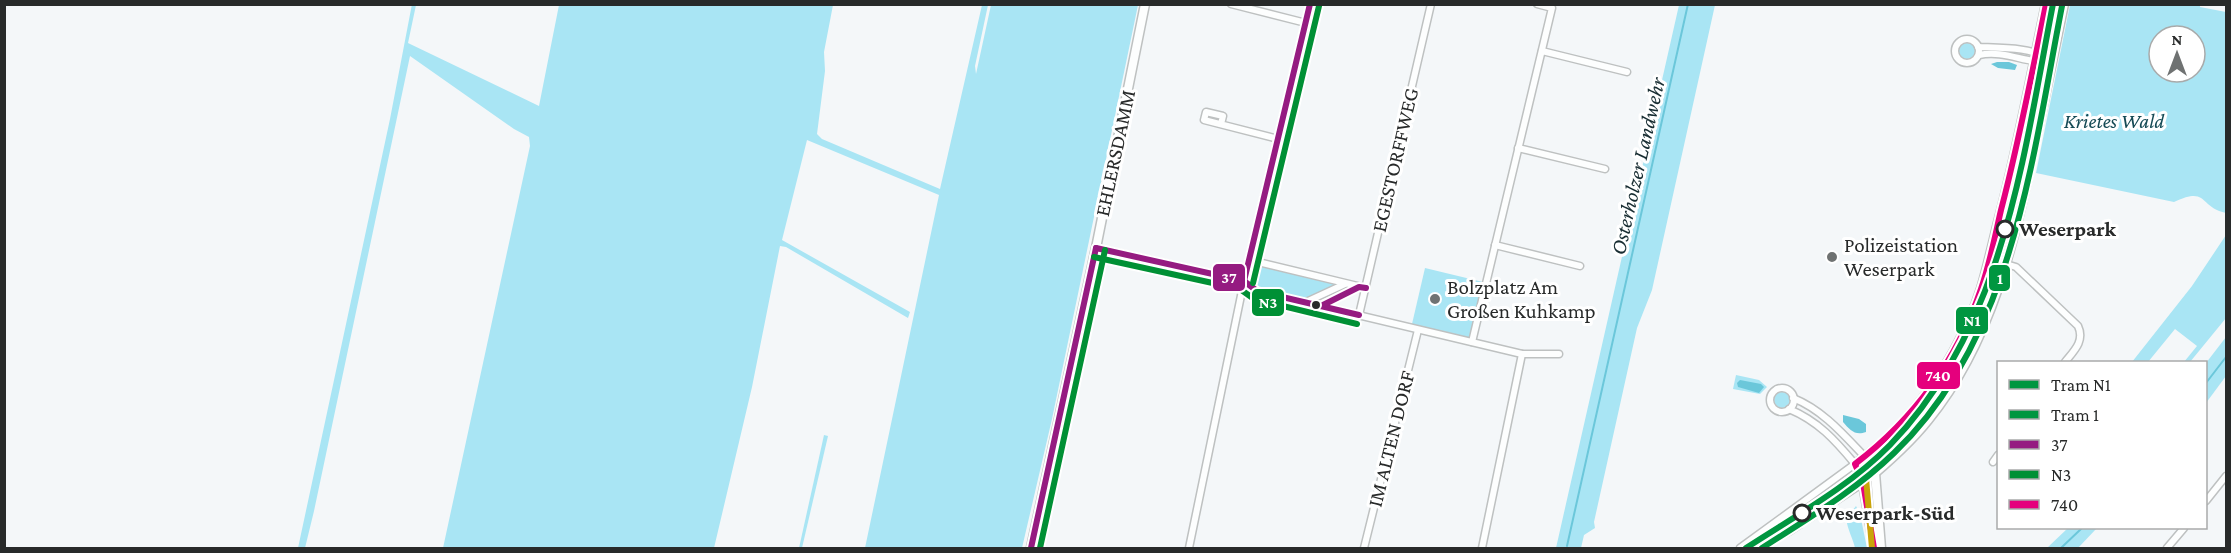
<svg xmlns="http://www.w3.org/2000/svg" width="2231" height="553" viewBox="0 0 2231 553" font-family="'Crimson Pro',serif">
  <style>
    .green { fill: #a9e5f4; fill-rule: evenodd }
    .water { fill: #6bc7da }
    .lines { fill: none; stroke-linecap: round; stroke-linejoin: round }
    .stream { stroke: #6bc7da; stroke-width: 2 }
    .street-casing { stroke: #bec1c1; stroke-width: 9 }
    .secondary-casing { stroke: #bec1c1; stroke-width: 11 }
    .street { stroke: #fdfefe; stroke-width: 6 }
    .secondary { stroke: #fdfefe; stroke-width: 8 }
    .bus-1-casing { stroke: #fff; stroke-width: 10 }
    .bus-2-casing { stroke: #fff; stroke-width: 10 }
    .bus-3-casing { stroke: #fff; stroke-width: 10 }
    .bus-4-casing { stroke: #fff; stroke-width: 10 }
    .bus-1 { stroke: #951b81; stroke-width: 6 }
    .bus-2 { stroke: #009035; stroke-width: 6 }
    .bus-3 { stroke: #e5007d; stroke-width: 6 }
    .bus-4 { stroke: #c9a40a; stroke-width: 6 }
    .tram-1-casing { stroke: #fff; stroke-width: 10 }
    .tram-2-casing { stroke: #fff; stroke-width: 10 }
    .tram-1 { stroke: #009640; stroke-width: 6 }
    .tram-2 { stroke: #009640; stroke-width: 6 }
    .stop-dot { fill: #fff; stroke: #282a2a; stroke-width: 3 }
    .poi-dot { fill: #6f7272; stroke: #fff; stroke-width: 2 }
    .bus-dot { fill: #282a2a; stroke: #fff; stroke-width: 2 }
    .labels { text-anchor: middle; stroke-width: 6; stroke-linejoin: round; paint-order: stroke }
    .park-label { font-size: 21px; font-style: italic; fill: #154a55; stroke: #fff }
    .street-label { font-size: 21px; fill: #282a2a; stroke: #fff }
    .stop-label { font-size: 21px; font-weight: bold; fill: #282a2a; stroke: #fff; text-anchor: start }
    .poi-label { font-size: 21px; fill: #282a2a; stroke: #fff; text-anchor: start }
    .water-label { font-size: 22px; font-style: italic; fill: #182d32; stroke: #fff }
    .line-badge { stroke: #fff; stroke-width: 2 }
    .badge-label { font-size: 16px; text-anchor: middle; font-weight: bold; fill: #fff }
  </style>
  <rect width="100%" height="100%" fill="#f4f7f9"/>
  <g class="green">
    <polygon points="412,4 416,5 408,43 539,106 559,5 833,5 824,52 825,71 817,134 822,139 940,189 982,5 988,5 975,66 976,74 991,5 1138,5 1052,419 1022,548 865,548 939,195 807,140 782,240 910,312 908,318 786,247 780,246 752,387 714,548 443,548 530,146 529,137 514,129 410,56 314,511 305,548 298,548 390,119"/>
    <polygon points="1679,5 1715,5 1652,290 1637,328 1594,522 1595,528 1584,535 1581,548 1556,548"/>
    <path d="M 2200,5 L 2200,7 L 2226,12 L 2226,213 C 2198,207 2209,186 2174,202 L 2036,173 L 2070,5 ZM 2159,36 L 2195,36 L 2195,72 L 2159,72 Z"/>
    <circle cx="1967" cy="51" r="8"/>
    <polygon points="2226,235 2226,318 2190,362 2184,362 2197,346 2175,329 2148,362 2132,362 2192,286"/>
    <polygon points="1256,264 1337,284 1306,299 1264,290 1255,286 1249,280 1252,266"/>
    <polygon points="1425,268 1483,282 1470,338 1412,324"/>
    <polygon points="2226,337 2226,376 2206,403 2206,363"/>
    <polygon points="1736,375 1759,380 1767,387 1760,394 1733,389"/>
    <circle cx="1782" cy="400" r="8"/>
    <polygon points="824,435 828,436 802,548 799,548"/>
    <path d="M 1856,506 L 1860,514 L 1867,548 L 1855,548 C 1854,541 1845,524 1847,519 C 1848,515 1853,510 1856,506 Z"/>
    <polygon points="2068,528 2097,528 2078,548 2047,548"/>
  </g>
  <g class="water">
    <polygon points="1997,62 2009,62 2017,65 2015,70 1998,68 1991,64"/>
    <polygon points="1740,380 1761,384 1764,387 1759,393 1738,387 1737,383"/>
    <path d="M 1843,415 L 1859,419 L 1866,424 L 1866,432 C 1855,436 1850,430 1843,422 Z"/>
  </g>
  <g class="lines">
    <g class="stream">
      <polyline points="2206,383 2226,357"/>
      <polyline points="1567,546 1688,4"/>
      <polyline points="2061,548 2082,528"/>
    </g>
    <g class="street-casing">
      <g id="street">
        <polyline points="1231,4 1306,23"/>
        <circle cx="1967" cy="51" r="12"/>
        <path d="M 1978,47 C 2003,48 2031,47 2052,60"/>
        <polyline points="1542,51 1627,72"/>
        <path d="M 1979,55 C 2007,49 2031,67 2052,60"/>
        <polyline points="1221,124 1223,116 1206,112 1204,120 1278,139"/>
        <polyline points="1518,148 1605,169"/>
        <polyline points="1495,245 1580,266"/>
        <polyline points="1096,248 1244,281 1257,291 1522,354 1559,354"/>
        <polyline points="1250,260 1366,288"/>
        <path d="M 2006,264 L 2016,267 L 2078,326 C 2085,341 2074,351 2065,362"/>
        <polyline points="1306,302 1345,284"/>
        <polyline points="1322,306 1358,287"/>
        <polyline points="1359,315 1431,4"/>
        <polyline points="1472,342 1552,8 1537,4"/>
        <circle cx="1782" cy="400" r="12"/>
        <path d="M 1793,398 C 1823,410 1844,435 1865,457"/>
        <polyline points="1993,462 1998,455"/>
        <polyline points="2206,501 2226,476"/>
        <polyline points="1189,548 1244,281 1310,4"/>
        <polyline points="1364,548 1418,330"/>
        <polyline points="1482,548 1522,354"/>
        <path d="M 1740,548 L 1855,464 C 1835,440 1818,421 1789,409"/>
        <polyline points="1759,548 1790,531 1863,483"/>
        <polyline points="2167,548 2184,528"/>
      </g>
    </g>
    <g class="secondary-casing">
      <g id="secondary">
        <polyline points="1865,457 1875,473 1881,548"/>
        <path d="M 1863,483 C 1886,464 1909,444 1928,420 C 1992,342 2015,239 2035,143 C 2045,97 2054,51 2064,4"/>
        <polyline points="1031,548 1096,248 1145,4"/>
        <path d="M 1874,548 L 1863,483 L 1855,464 C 1913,424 1959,356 1981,289 C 1988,266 1993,242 1999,219 C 2018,148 2031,76 2046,4"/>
      </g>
    </g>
    <use href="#street" class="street"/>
    <use href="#secondary" class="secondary"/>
    <g class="bus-1-casing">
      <g id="bus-1">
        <polyline points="1096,248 1244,281 1257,291 1359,315"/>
        <polyline points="1244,281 1310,4"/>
        <polyline points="1321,306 1359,287 1366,288"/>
        <polyline points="1031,548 1096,248"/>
      </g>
    </g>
    <g class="bus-2-casing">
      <g id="bus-2">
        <polyline points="1094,257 1240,289 1254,299 1357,324"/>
        <polyline points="1253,283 1319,6"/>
        <polyline points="1040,548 1105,250"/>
      </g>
    </g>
    <g class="bus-3-casing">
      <path id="bus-3" d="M 1874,548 L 1863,483 L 1855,464 C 1914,419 1957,360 1981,289 C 1990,263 1995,236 2001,210 C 2019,142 2032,73 2046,4"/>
    </g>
    <g class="bus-4-casing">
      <polyline id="bus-4" points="1802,523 1866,478 1872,548"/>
    </g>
    <use href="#bus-1" class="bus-1"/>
    <use href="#bus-2" class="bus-2"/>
    <use href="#bus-3" class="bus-3"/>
    <use href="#bus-4" class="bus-4"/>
    <g class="tram-1-casing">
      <path id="tram-1" d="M 1746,548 C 1795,516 1849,487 1890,445 C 2004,327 2023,158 2053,4"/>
    </g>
    <g class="tram-2-casing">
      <path id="tram-2" d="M 1762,548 C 1807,519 1855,491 1894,453 C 2013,339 2032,159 2062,6"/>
    </g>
    <use href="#tram-1" class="tram-1"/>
    <use href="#tram-2" class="tram-2"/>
  </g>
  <g class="stop-dot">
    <circle cx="2005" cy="229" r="8"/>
    <circle cx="1802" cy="513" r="8"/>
  </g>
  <g class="poi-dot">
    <circle cx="1832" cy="257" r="6"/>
    <circle cx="1435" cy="299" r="6"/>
  </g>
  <circle class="bus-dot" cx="1316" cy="305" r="5"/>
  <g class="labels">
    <g class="park-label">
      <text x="2114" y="128">Krietes Wald</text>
    </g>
    <g class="street-label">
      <text transform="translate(1115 153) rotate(-78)" y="7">EHLERSDAMM</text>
      <text transform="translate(1395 160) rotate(-77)" y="7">EGESTORFFWEG</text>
      <text transform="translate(1391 439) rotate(-76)" y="7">IM ALTEN DORF</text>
    </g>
    <g class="stop-label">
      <text x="2019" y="236">Weserpark</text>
      <text x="1816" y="520">Weserpark-Süd</text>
    </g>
    <g class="poi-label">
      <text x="1844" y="252">Polizeistation<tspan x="1844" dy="24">Weserpark</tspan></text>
      <text x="1447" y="294">Bolzplatz Am<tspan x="1447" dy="24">Großen Kuhkamp</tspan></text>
    </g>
    <g class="water-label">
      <text transform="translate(1637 166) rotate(-77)" y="8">Osterholzer Landwehr</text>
    </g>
  </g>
  <g class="line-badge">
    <rect x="1212" y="263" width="34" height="29" rx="6" fill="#951b81"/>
    <rect x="1988" y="264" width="23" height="28" rx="6" fill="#009640"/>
    <rect x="1251" y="288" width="34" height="29" rx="6" fill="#009035"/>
    <rect x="1955" y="306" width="34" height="29" rx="6" fill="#009640"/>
    <rect x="1916" y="361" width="45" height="29" rx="6" fill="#e5007d"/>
  </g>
  <g class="badge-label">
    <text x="1229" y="283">37</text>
    <text x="2000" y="284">1</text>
    <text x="1268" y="308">N3</text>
    <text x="1972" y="326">N1</text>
    <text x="1938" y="381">740</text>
  </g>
  <rect width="2231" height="553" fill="none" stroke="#282a2a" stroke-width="12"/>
  <rect x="1997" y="361" width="210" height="168" fill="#ffffff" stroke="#a9aaaa" stroke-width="1.5"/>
  <rect x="2009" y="380" width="30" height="9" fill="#009640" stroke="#a9aaaa" stroke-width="1.5"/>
  <text x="2051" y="391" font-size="18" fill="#282a2a">Tram N1</text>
  <rect x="2009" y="410" width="30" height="9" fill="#009640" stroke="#a9aaaa" stroke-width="1.5"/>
  <text x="2051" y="421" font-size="18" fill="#282a2a">Tram 1</text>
  <rect x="2009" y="440" width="30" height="9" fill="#951b81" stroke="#a9aaaa" stroke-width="1.5"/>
  <text x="2051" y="451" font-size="18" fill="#282a2a">37</text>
  <rect x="2009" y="470" width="30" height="9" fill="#009035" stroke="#a9aaaa" stroke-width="1.5"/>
  <text x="2051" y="481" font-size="18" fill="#282a2a">N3</text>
  <rect x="2009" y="500" width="30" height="9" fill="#e5007d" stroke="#a9aaaa" stroke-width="1.5"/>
  <text x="2051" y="511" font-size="18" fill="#282a2a">740</text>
  <g transform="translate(2177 54)"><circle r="28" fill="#ffffff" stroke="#a9aaaa" stroke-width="1.5"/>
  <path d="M0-4.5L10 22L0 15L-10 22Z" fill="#6f7272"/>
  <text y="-9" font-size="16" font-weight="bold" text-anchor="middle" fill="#282a2a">N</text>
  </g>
</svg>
